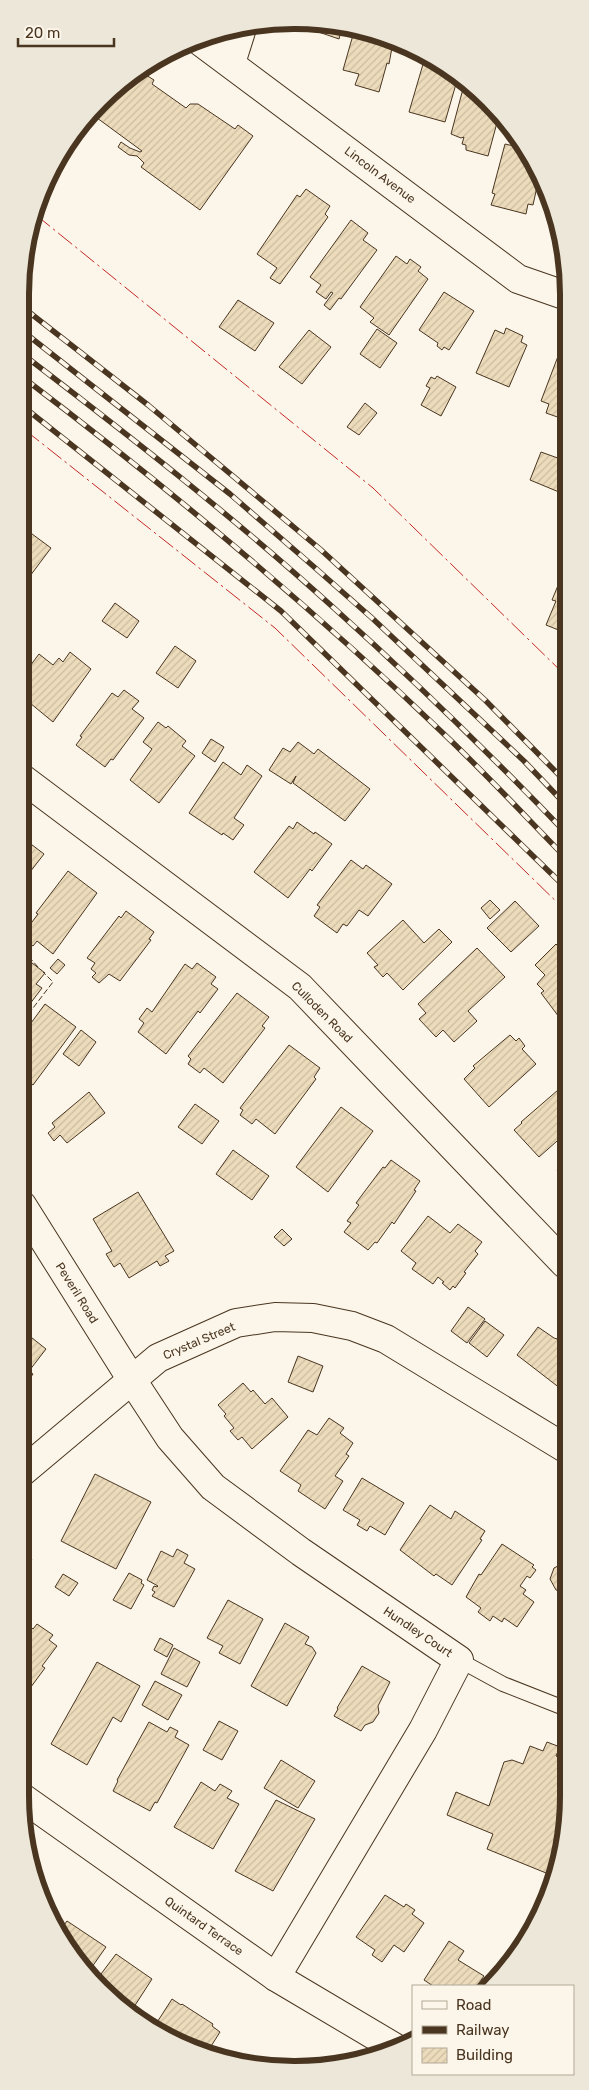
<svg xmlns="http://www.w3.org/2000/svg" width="589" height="2090" viewBox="0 0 589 2090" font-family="Rubik,sans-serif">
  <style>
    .building { fill: url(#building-hatch); stroke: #4a3520 }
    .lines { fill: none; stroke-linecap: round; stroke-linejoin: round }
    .lane-casing { stroke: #4a3520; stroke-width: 16 }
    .street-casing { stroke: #4a3520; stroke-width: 30 }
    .secondary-casing { stroke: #4a3520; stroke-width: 30 }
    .lane { stroke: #fbf6e9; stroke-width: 14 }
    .street { stroke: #fbf6e9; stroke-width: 28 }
    .secondary { stroke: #fbf6e9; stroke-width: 28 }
    .rail-casing { stroke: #4a3520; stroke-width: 5.5 }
    .rail { stroke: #fbf6e9; stroke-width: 4; stroke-dasharray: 11; stroke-linecap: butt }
    .fence { stroke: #4a3520; stroke-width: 1; stroke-dasharray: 6 2.5; stroke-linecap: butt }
    .power { stroke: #c62828; stroke-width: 1; stroke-dasharray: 18 4 2.5 4; stroke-linecap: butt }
    .labels { text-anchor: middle; stroke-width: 4; stroke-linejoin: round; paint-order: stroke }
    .street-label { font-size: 12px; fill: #4a3520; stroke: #fbf6e9 }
    .rim { fill: none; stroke: #4a3520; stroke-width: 6 }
  </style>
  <defs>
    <pattern id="building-hatch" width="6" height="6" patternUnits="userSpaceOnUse" patternTransform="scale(1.25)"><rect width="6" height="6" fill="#ecdcbc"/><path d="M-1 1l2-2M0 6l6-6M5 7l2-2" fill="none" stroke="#ccbda1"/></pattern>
  </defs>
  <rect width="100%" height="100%" fill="#fbf6e9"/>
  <g class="building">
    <polygon points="298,25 343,25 339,39"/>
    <polygon points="355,28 393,42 389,64 387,63 379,92 355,85 359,74 343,70"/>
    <polygon points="410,49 420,52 418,58 408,55"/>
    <polygon points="426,54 431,57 458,77 445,122 409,112"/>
    <polygon points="136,72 144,77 146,75 154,80 152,84 186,108 190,104 198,104 235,129 238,125 253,136 200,210 141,167 144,163 137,156 129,155 118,147 121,142 130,148 140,152 142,151 93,115"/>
    <polygon points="464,85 470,86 489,101 503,121 498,119 488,156 466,150 466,145 462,144 464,137 461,138 451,134"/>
    <polygon points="519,143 540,173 533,205 528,204 526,214 491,205 495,194 492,193 505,144 518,147"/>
    <polygon points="306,189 330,206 325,214 328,217 280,284 270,278 277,268 257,254 297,195 300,197"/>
    <polygon points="351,220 368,233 363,240 377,250 341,299 339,298 330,310 324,305 333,293 331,292 326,299 316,292 321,285 310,277"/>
    <polygon points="396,256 407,264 410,259 421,267 418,271 428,279 389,335 370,322 374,318 360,307"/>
    <polygon points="444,292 474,311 449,350 444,347 442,350 437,346 438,343 419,330"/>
    <polygon points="238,300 274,323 255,351 219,327"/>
    <polygon points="506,328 523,336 521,342 527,345 509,387 476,373 495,330 504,334"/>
    <polygon points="377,329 397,343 380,368 360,354"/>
    <polygon points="309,330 331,347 302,384 279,367"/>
    <polygon points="567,348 566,419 566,420 546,413 549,404 541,401 560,351 565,353"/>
    <polygon points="437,376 456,387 441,416 421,405 430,388 426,386 431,377 435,379"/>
    <polygon points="365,403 377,413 359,435 347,427"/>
    <polygon points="541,452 566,461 566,474 559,492 530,480"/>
    <polygon points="24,528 51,548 27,580 24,578"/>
    <polygon points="559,583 566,586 566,633 546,625 556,601 552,600"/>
    <polygon points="115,603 139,621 127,638 102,621"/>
    <polygon points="175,646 196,661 178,688 156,673"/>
    <polygon points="70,652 91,669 53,722 30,703 31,702 24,696 24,674 39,654 53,665 59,658 63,662"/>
    <polygon points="124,690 139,701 132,709 144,718 113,760 111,759 105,767 76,745 82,737 80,736 112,693 118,697"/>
    <polygon points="158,722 166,728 168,726 186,741 182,746 195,756 159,803 130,780 152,749 143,742"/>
    <polygon points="211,739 224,747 215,762 202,753"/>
    <polygon points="298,742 314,754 318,749 370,789 345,821 293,783 296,776 291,784 269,770 283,748 290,752"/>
    <polygon points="223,762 241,775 247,765 262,776 234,818 244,825 233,840 223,833 222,835 189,813"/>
    <polygon points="297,822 314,834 315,832 332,844 312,871 310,869 288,898 254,872 289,826 293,829"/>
    <polygon points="23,838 44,854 23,881"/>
    <polygon points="351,860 363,869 366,865 392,884 368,916 359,910 347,926 343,924 337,933 314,916 320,907 317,905"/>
    <polygon points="68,871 97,893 53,954 37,941 33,946 23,939 23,934 38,914 36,913"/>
    <polygon points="490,900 500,910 490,919 481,908"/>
    <polygon points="515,901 539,926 511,952 487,928"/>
    <polygon points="126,911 154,932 149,939 151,940 120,981 109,974 99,983 92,977 96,973 91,969 95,963 87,958 119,916 121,918"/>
    <polygon points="403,920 424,943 439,929 452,942 403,990 387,973 383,977 374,967 378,965 367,953"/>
    <polygon points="556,944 565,954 565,1021 564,1020 562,1021 541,993 544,991 537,984 545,975 535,965"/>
    <polygon points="477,948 505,977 468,1011 477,1021 454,1042 443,1030 436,1037 419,1019 426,1013 418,1004"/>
    <polygon points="23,956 45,973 36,984 42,988 23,1013"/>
    <polygon points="58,959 65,965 57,974 50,968"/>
    <polygon points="197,963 216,977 211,984 218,989 200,1013 198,1011 166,1054 138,1032 144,1023 139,1019 147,1008 152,1012 185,964 192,969"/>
    <polygon points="237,993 269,1017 262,1026 265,1028 223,1083 204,1068 200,1073 188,1064 191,1059 188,1056"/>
    <polygon points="45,1004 76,1027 33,1085 22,1077 23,1034"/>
    <polygon points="81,1030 96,1042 79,1066 63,1054"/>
    <polygon points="510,1035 516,1041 519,1038 525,1046 522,1049 536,1064 489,1107 464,1079 475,1068 473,1066"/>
    <polygon points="289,1045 320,1068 314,1077 316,1079 275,1134 256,1119 252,1124 240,1115 243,1110 240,1108"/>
    <polygon points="558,1090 565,1098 565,1134 539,1157 514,1130 522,1123 521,1122"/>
    <polygon points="89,1092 105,1113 67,1143 60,1135 54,1141 48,1133 55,1127 52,1123"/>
    <polygon points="195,1104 219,1121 202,1144 178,1127"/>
    <polygon points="341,1107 373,1131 328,1192 296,1167"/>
    <polygon points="233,1150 269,1176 252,1200 216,1174"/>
    <polygon points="391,1160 420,1181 414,1190 416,1191 394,1224 392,1222 377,1243 375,1242 368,1250 344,1232 351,1223 347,1221 359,1205 356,1203 383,1167 385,1168"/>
    <polygon points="565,1160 565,1177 557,1171"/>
    <polygon points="138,1192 174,1251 165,1256 169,1261 160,1266 157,1261 129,1278 120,1263 114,1267 106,1254 112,1251 93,1219"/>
    <polygon points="428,1216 450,1233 458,1224 482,1242 475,1251 478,1254 464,1272 466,1273 455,1288 453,1286 450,1290 442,1283 444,1282 438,1277 433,1284 412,1269 416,1263 401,1251"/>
    <polygon points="282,1229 292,1239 284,1246 274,1237"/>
    <polygon points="468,1307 485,1319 467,1343 451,1331"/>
    <polygon points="485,1321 504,1335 487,1357 469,1343"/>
    <polygon points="538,1327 554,1338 557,1339 558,1337 565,1341 565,1392 517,1355"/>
    <polygon points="22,1330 46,1349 29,1371 33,1374 26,1384 21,1381"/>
    <polygon points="298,1356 323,1366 313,1392 288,1382"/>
    <polygon points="243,1383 251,1392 253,1390 265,1404 272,1398 288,1417 252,1449 242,1437 238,1440 230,1431 234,1428 224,1416 226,1414 218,1405"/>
    <polygon points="329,1418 344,1428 340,1433 353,1443 346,1454 349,1456 335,1476 343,1481 325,1509 298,1491 301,1485 280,1471 308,1430 317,1435"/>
    <polygon points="95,1474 151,1502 116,1569 61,1541"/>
    <polygon points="362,1478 404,1503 385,1535 370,1526 367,1531 357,1525 360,1520 343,1510"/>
    <polygon points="430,1505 451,1519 455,1511 485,1531 480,1539 482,1540 452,1585 436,1574 434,1576 400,1550"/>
    <polygon points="502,1544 534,1565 532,1567 536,1570 530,1578 527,1576 520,1586 526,1590 523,1594 534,1602 517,1627 504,1618 502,1622 493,1616 490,1621 478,1612 481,1608 466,1597 479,1574 481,1575"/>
    <polygon points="21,1546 32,1560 21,1570"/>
    <polygon points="177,1549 188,1555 184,1563 195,1569 174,1607 152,1596 155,1592 152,1590 154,1586 157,1587 158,1586 147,1580 161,1551 173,1557"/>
    <polygon points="560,1565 564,1565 564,1593 556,1590 550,1579 554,1568"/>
    <polygon points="129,1573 142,1580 141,1583 144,1585 131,1609 113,1600"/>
    <polygon points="63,1574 78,1583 69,1596 55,1587"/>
    <polygon points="228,1600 263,1619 240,1664 219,1653 223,1646 207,1638"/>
    <polygon points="21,1620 33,1629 37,1624 53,1635 49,1640 57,1646 42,1666 45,1668 25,1695 23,1694 20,1698"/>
    <polygon points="285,1623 309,1637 305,1644 312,1647 316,1653 287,1706 251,1686"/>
    <polygon points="160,1638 173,1645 167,1657 154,1650"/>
    <polygon points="174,1648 200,1662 187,1687 161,1674"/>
    <polygon points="97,1662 140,1686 121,1722 113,1717 87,1765 51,1744"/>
    <polygon points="362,1666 390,1682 378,1706 379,1713 373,1722 365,1725 361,1731 334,1716 338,1709 337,1708"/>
    <polygon points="155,1681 182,1695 168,1720 142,1705"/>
    <polygon points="219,1721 238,1731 222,1760 203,1750"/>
    <polygon points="149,1722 167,1732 170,1727 178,1731 175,1737 189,1745 157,1803 155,1802 150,1811 113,1791 118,1781 117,1780"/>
    <polygon points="547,1742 560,1747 556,1756 564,1760 564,1842 551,1875 487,1849 493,1834 447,1815 456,1792 489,1806 504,1762 512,1760 523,1764 530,1746 543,1751"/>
    <polygon points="281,1760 315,1781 298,1808 264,1788"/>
    <polygon points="201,1782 215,1791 220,1784 232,1791 227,1798 239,1804 213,1849 174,1827"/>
    <polygon points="276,1800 315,1819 273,1891 235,1871"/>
    <polygon points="385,1895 404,1907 406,1904 415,1910 412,1914 424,1923 404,1952 394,1945 382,1962 372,1955 375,1950 356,1937"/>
    <polygon points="50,1916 64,1925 67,1921 106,1947 87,1974"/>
    <polygon points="449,1941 464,1951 458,1960 484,1976 477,1986 433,1986 424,1980"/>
    <polygon points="116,1954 152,1979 132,2010 95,1982"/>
    <polygon points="172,1999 181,2005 182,2004 213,2024 212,2026 220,2032 208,2051 173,2042 154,2027"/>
  </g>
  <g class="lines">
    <g class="lane-casing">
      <polyline id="lane" points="459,1660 503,1684 564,1708"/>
    </g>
    <g class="street-casing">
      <g id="street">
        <polyline points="201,42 518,279 567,296"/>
        <polyline points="231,63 243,25"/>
        <polyline points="23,779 300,987 565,1264"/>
        <polyline points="22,1205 132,1380 170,1438 213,1487 301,1552 459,1660 423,1730 276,1977"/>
        <polyline points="20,1796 276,1977 394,2047"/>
      </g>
    </g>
    <g class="secondary-casing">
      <polyline id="secondary" points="21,1473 158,1358 236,1323 275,1317 313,1318 352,1326 386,1339 565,1448"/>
    </g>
    <use href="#lane" class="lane"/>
    <use href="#street" class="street"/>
    <use href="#secondary" class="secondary"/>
    <g class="rail-casing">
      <g id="rail">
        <polyline points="25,309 148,405 320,549 485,700 566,782"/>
        <polyline points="25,333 230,494 313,566 372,618 524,761 566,805"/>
        <path d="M 25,356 C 131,437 236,519 335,609 C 415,681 491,755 566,833"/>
        <path d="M 25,379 C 171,490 313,608 446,736 C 487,775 526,817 566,858"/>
        <polyline points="25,408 281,611 566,888"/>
      </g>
    </g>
    <use href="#rail" class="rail"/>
    <g class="fence">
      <polyline points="23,950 38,967"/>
      <polyline points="23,1021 53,982 43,972"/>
    </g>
    <g class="power">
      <polyline points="36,215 373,488 566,676"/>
      <polyline points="25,430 275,628 565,910"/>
    </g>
  </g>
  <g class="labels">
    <g class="street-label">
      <text transform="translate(380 175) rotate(37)" y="4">Lincoln Avenue</text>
      <text transform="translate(322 1012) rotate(45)" y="4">Culloden Road</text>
      <text transform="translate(77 1293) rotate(58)" y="4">Peveril Road</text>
      <text transform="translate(199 1341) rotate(-23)" y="4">Crystal Street</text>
      <text transform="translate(418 1632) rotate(34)" y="4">Hundley Court</text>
      <text transform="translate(204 1926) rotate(35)" y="4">Quintard Terrace</text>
    </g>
  </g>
  <path d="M0 0H589V2090H0ZM294 29H295A265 265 0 0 1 560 294V1796A265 265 0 0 1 295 2061H294A265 265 0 0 1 29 1796V294A265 265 0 0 1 294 29Z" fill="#ede7d9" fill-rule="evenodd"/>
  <path class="rim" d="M294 29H295A265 265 0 0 1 560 294V1796A265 265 0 0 1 295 2061H294A265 265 0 0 1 29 1796V294A265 265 0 0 1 294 29Z"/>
  <rect x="412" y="1985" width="162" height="90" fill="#fbf6e9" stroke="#b4a999"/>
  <rect x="422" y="2001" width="25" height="8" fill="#fbf6e9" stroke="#b4a999"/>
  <text x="456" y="2010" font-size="15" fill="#4a3520">Road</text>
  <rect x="422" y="2026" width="25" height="8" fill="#4a3520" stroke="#b4a999"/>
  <text x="456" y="2035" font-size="15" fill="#4a3520">Railway</text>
  <rect x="422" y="2048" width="25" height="15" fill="url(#building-hatch)" stroke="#b4a999"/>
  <text x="456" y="2060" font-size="15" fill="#4a3520">Building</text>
  <path d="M18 38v8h96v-8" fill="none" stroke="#4a3520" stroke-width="2.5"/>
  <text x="25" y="38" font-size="15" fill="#4a3520" stroke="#fbf6e9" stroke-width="4" paint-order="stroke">20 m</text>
</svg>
